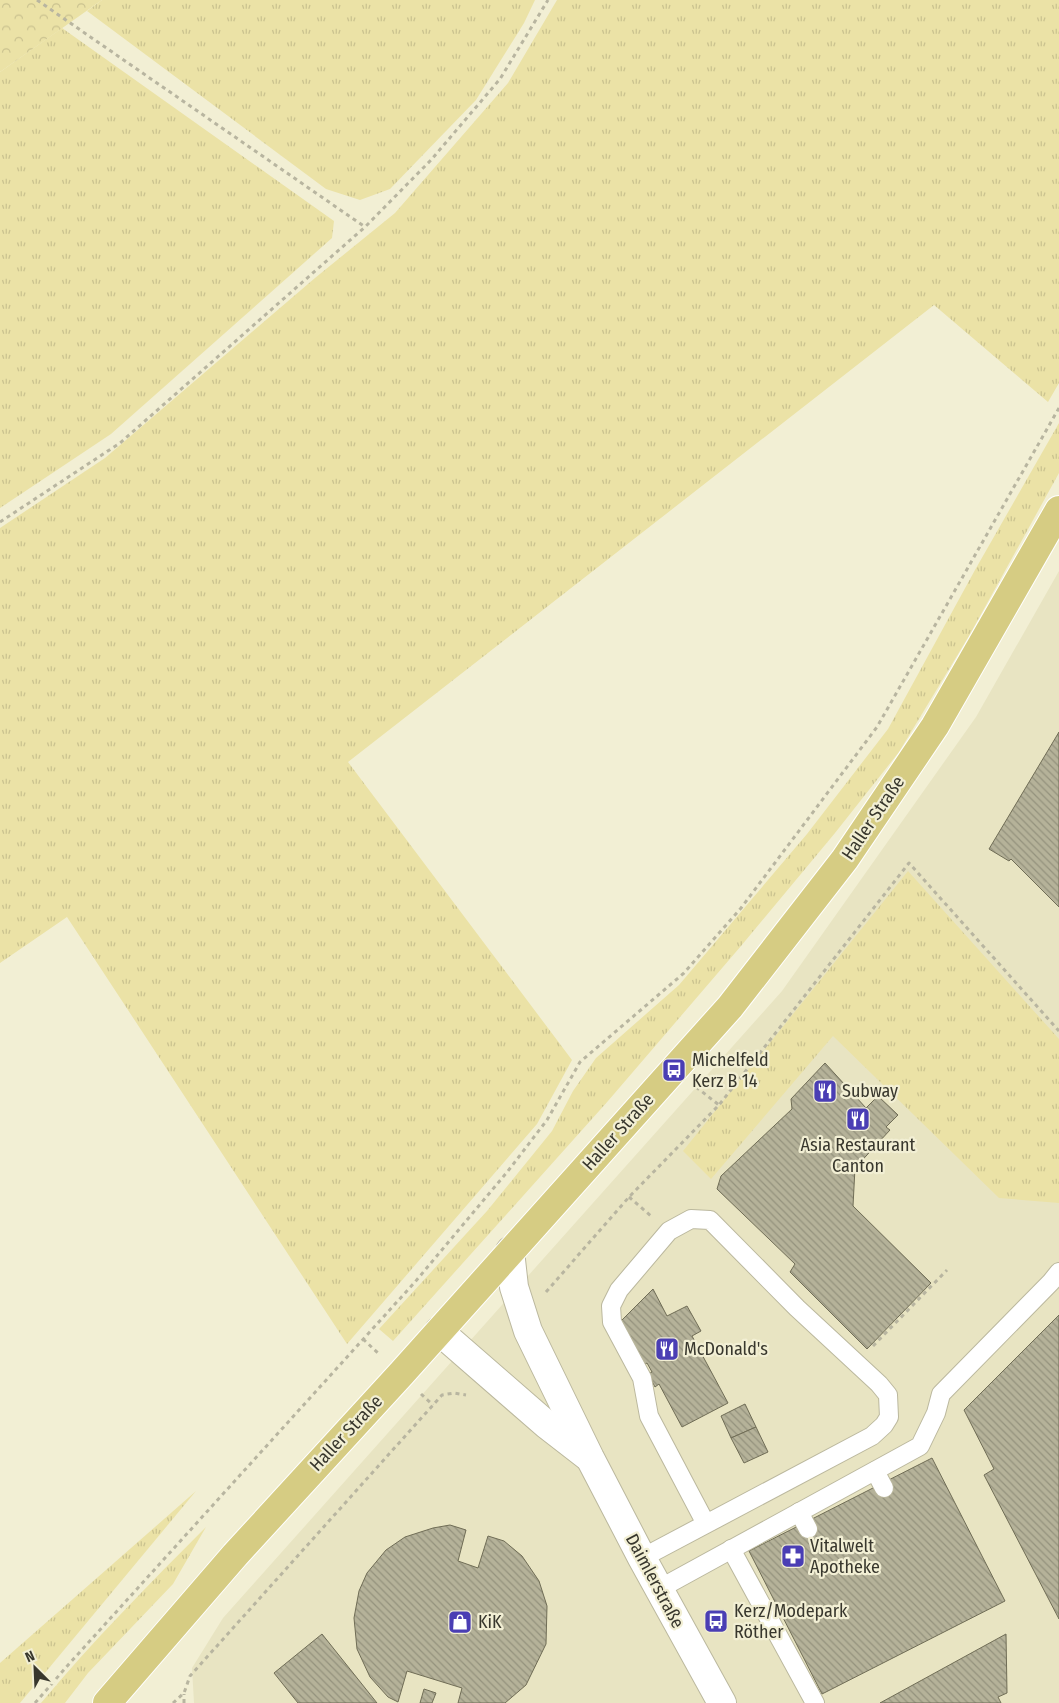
<svg xmlns="http://www.w3.org/2000/svg" width="1059" height="1703" viewBox="0 0 1059 1703" font-family="'Fira Sans Condensed',sans-serif">
  <style>
    .built { fill: #e8e4c2 }
    .grass { fill: url(#grass-tufts) }
    .forest { fill: url(#forest-crowns) }
    .building { fill: url(#building-back-hatch); stroke: #706d56 }
    .lines { fill: none; stroke-linecap: round; stroke-linejoin: round }
    .lane-casing { stroke: #bbb89e; stroke-width: 20 }
    .street-casing { stroke: #bbb89e; stroke-width: 30 }
    .primary-casing { stroke: #fff; stroke-width: 30 }
    .path { stroke: #b8b5a0; stroke-width: 3; stroke-dasharray: 4 4; stroke-linecap: butt }
    .lane { stroke: #fff; stroke-width: 18 }
    .street { stroke: #fff; stroke-width: 28 }
    .primary { stroke: #d6cc83; stroke-width: 28 }
    .labels { text-anchor: middle; stroke-width: 4.5; stroke-linejoin: round; paint-order: stroke }
    .street-label { font-size: 18px; fill: #38372d; stroke: #f2efd4 }
    .poi-label { font-size: 18px; fill: #38372d; stroke: #f2efd4; text-anchor: start }
  </style>
  <defs>
    <pattern id="grass-tufts" width="24" height="20" patternUnits="userSpaceOnUse" patternTransform="scale(1.25)"><rect width="24" height="20" fill="#ebe2a6"/><path d="M3 7l-1-3M5 7V3M7 7l1-3M15 17l-1-3M17 17v-4M19 17l1-3" fill="none" stroke="#cac28f"/></pattern>
    <pattern id="forest-crowns" width="20" height="18" patternUnits="userSpaceOnUse" patternTransform="scale(1.25)"><rect width="20" height="18" fill="#ebe2a6"/><path d="M2 6a3 3 0 1 1 6 0M12 15a3 3 0 1 1 6 0" fill="none" stroke="#cac28f"/></pattern>
    <pattern id="building-back-hatch" width="6" height="6" patternUnits="userSpaceOnUse" patternTransform="scale(1.25)"><rect width="6" height="6" fill="#b5b299"/><path d="M-1 5l2 2M0 0l6 6M5-1l2 2" fill="none" stroke="#94927d"/></pattern>
  </defs>
  <rect width="100%" height="100%" fill="#f2efd4"/>
  <polygon class="built" points="1059,571 1059,1703 194,1703 192,1668 223,1618 782,991 976,717"/>
  <g class="grass">
    <polygon points="102,0 535,0 524,23 476,100 390,189 360,200 326,189 87,11"/>
    <polygon points="557,0 1059,0 1059,383 1048,402 934,305 348,762 572,1060 537,1124 347,1344 67,917 0,963 0,528 105,458 315,278 395,213 508,83"/>
    <polygon points="62,28 334,221 332,238 111,434 0,508 0,72"/>
    <polygon points="1059,423 1059,473 969,636 899,752 835,833 741,946 608,1101 393,1341 379,1329 487,1211 552,1131 573,1091 596,1058 679,985 807,834 888,729 975,570"/>
    <polygon points="908,871 1059,1039 1059,1203 999,1198 833,1036 711,1179 683,1151"/>
    <polygon points="196,1491 20,1703 0,1703 0,1663"/>
    <path d="M 206,1527 L 173,1584 L 88,1673 L 65,1703 L 41,1703 C 93,1641 149,1584 206,1527 Z"/>
  </g>
  <polygon class="forest" points="0,0 102,0 0,72"/>
  <g class="building">
    <polygon points="1059,732 1059,907 1011,859 1009,861 989,849"/>
    <polygon points="825,1063 866,1108 878,1096 898,1115 886,1127 890,1130 855,1168 853,1206 931,1283 867,1349 790,1272 795,1264 717,1189 721,1176 792,1109 791,1099"/>
    <polygon points="653,1289 667,1316 687,1306 701,1331 692,1336 728,1403 682,1427 659,1384 655,1387 648,1374 652,1372 647,1363 643,1365 620,1322"/>
    <polygon points="1059,1315 1059,1619 984,1475 994,1469 964,1410"/>
    <polygon points="745,1404 756,1427 731,1438 721,1416"/>
    <polygon points="756,1427 768,1452 744,1463 731,1438"/>
    <polygon points="932,1458 1005,1601 822,1694 749,1551"/>
    <polygon points="450,1525 466,1530 458,1561 478,1568 488,1536 504,1541 522,1556 539,1581 547,1606 546,1644 526,1685 505,1703 458,1703 462,1688 407,1671 398,1702 388,1697 370,1677 357,1649 354,1618 359,1591 367,1573 386,1550 405,1537 433,1528"/>
    <polygon points="322,1634 377,1703 298,1703 274,1673"/>
    <polygon points="1006,1634 1007,1693 998,1697 1001,1703 880,1703"/>
    <polygon points="424,1689 436,1693 432,1703 420,1703"/>
  </g>
  <g class="lines">
    <g class="lane-casing">
      <g id="lane">
        <polyline points="875,1471 884,1488"/>
        <polyline points="799,1512 808,1529"/>
        <polyline points="731,1549 815,1703"/>
        <polyline points="642,1558 872,1436 884,1425 889,1417 888,1395 879,1384 797,1308 710,1220 691,1219 669,1231 619,1290 611,1306 612,1322 642,1378 649,1416 706,1524"/>
        <polyline points="659,1589 920,1446 936,1413 941,1394 1051,1282 1059,1272"/>
      </g>
    </g>
    <g class="street-casing">
      <g id="street">
        <polyline points="510,1251 514,1287 528,1331 590,1458 642,1558 722,1703"/>
        <polyline points="439,1331 547,1425 587,1456"/>
      </g>
    </g>
    <g class="primary-casing">
      <polyline id="primary" points="107,1703 235,1555 401,1374 730,1007 845,859 935,726 1059,510"/>
    </g>
    <g class="path">
      <polyline points="37,0 365,227"/>
      <polyline points="0,522 120,443 365,227 431,160 500,79 548,0"/>
      <polyline points="696,1087 719,1105"/>
      <polyline points="629,1197 651,1216"/>
      <polyline points="546,1292 629,1197 719,1105 909,863 1059,1031"/>
      <polyline points="363,1339 380,1355"/>
      <polyline points="873,1346 947,1270"/>
      <polyline points="421,1394 433,1405"/>
      <polyline points="35,1703 69,1664 415,1282 508,1171 547,1120 580,1062 684,973 741,908 877,727 1059,408"/>
      <polyline points="173,1703 184,1693 190,1676 442,1395 454,1393 466,1395"/>
      <polyline points="184,1703 184,1694"/>
    </g>
    <use href="#lane" class="lane"/>
    <use href="#street" class="street"/>
    <use href="#primary" class="primary"/>
  </g>
  <defs>
    <g id="bus-square" transform="scale(1.25)"><rect x="-9" y="-9" width="18" height="18" rx="4" fill="#4a3eb4" stroke="#f2efd4"/><path d="M-5-6H5V4H4V6H2V4H-2V6H-4V4H-5ZM-3.5-4V0h7V-4ZM-3.5 1.2v1.5H-2V1.2ZM2 1.2v1.5H3.5V1.2Z" fill="#fff"/></g>
    <g id="restaurant-square" transform="scale(1.25)"><rect x="-9" y="-9" width="18" height="18" rx="4" fill="#4a3eb4" stroke="#f2efd4"/><path d="M-5-6h1v4h1v-4h1v4h1v-4h1v5L-1.5 .5V6h-2V.5L-5-1ZM5-6V6H3V1.5H1.5Q1.5-4 5-6Z" fill="#fff"/></g>
    <g id="pharmacy-square" transform="scale(1.25)"><rect x="-9" y="-9" width="18" height="18" rx="4" fill="#4a3eb4" stroke="#f2efd4"/><path d="M-2-6h4v4h4v4h-4v4h-4v-4h-4v-4h4Z" fill="#fff"/></g>
    <g id="shop-square" transform="scale(1.25)"><rect x="-9" y="-9" width="18" height="18" rx="4" fill="#4a3eb4" stroke="#f2efd4"/><path d="M-5-2.5h2.3a2.7 3.5 0 0 1 5.4 0H5L5.5 6h-11ZM-1.5-2.5h3a1.5 2.3 0 0 0-3 0Z" fill="#fff"/></g>
  </defs>
  <g fill-rule="evenodd">
    <use href="#bus-square" x="674" y="1070"/>
    <use href="#restaurant-square" x="825" y="1091"/>
    <use href="#restaurant-square" x="858" y="1119"/>
    <use href="#restaurant-square" x="667" y="1349"/>
    <use href="#pharmacy-square" x="793" y="1556"/>
    <use href="#bus-square" x="716" y="1621"/>
    <use href="#shop-square" x="460" y="1622"/>
  </g>
  <g class="labels">
    <g class="street-label">
      <text transform="translate(873 818) rotate(-56)" y="6">Haller Straße</text>
      <text transform="translate(618 1132) rotate(-48)" y="6">Haller Straße</text>
      <text transform="translate(346 1433) rotate(-47)" y="6">Haller Straße</text>
      <text transform="translate(655 1581) rotate(62)" y="6">Daimlerstraße</text>
    </g>
    <g class="poi-label">
      <text x="692" y="1066">Michelfeld<tspan x="692" dy="21">Kerz B 14</tspan></text>
      <text x="842" y="1097">Subway</text>
      <text x="858" y="1151" text-anchor="middle">Asia Restaurant<tspan x="858" dy="21">Canton</tspan></text>
      <text x="684" y="1355">McDonald's</text>
      <text x="810" y="1552">Vitalwelt<tspan x="810" dy="21">Apotheke</tspan></text>
      <text x="734" y="1617">Kerz/Modepark<tspan x="734" dy="21">Röther</tspan></text>
      <text x="478" y="1628">KiK</text>
    </g>
  </g>
  <g transform="translate(35 1668) rotate(336)" stroke="#f2efd4" stroke-width="4" paint-order="stroke">
  <path d="M0-4L9 19L0 12L-9 19Z" fill="#38372d"/>
  <text y="-8" font-size="14" font-weight="bold" text-anchor="middle" fill="#38372d">N</text>
  </g>
</svg>
